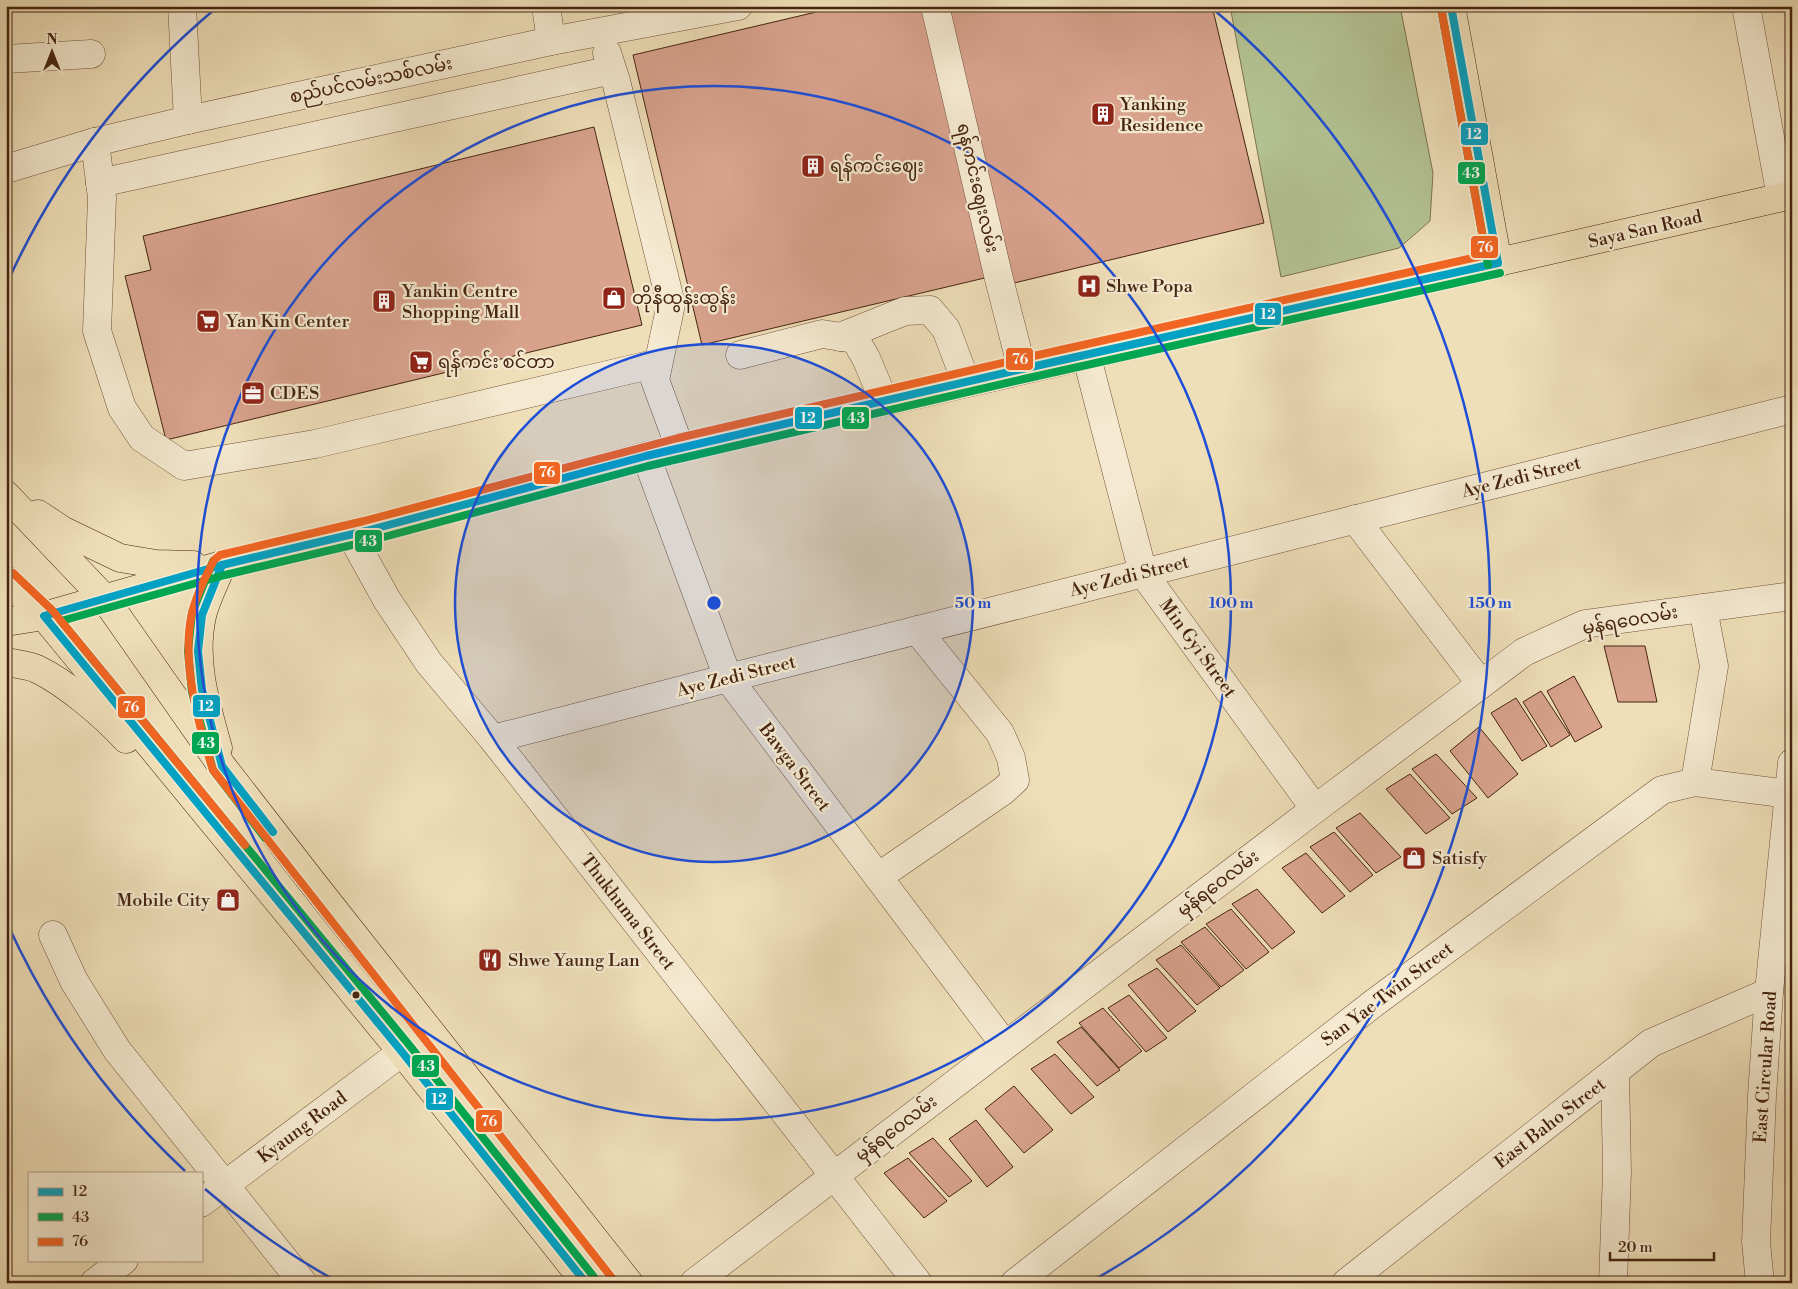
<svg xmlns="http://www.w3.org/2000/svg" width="1798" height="1289" viewBox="0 0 1798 1289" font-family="'Libre Bodoni','Noto Sans Myanmar',serif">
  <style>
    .green { fill: #b4c393; stroke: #7c7452 }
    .building { fill: #d8a28d; stroke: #452410 }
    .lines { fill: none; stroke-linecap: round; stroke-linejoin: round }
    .minor-casing { stroke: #70533a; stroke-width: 29 }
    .major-casing { stroke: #452410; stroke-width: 29 }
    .minor { stroke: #f5ead1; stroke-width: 28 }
    .major { stroke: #efdfb8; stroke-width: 28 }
    .bus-1-casing { stroke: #f5ead1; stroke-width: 11 }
    .bus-2-casing { stroke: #f5ead1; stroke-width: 11 }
    .bus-3-casing { stroke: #f5ead1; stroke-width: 11 }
    .bus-1 { stroke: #03a2c4; stroke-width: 8 }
    .bus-2 { stroke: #00a651; stroke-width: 8 }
    .bus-3 { stroke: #f26522; stroke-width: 8 }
    .ring { fill: none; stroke: #1d4ed8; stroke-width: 2.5 }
    .bus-dot { fill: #452410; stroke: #f5ead1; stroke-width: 2 }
    .labels { text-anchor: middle; stroke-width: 4.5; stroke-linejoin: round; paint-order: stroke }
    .street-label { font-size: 18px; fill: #452410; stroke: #f5ead1 }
    .poi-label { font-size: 18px; fill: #452410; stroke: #f5ead1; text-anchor: start }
    .centre { fill: #1d4ed8; stroke: #f5ead1; stroke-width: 2.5 }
    .ring-label { font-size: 15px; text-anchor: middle; font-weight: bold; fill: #1d4ed8; stroke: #f5ead1; stroke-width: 4.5; stroke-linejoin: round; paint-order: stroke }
    .line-badge { stroke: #f5ead1; stroke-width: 2 }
    .badge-label { font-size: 14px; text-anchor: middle; font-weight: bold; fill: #fff }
  </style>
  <rect width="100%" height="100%" fill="#efdfb8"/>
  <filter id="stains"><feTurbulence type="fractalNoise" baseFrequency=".004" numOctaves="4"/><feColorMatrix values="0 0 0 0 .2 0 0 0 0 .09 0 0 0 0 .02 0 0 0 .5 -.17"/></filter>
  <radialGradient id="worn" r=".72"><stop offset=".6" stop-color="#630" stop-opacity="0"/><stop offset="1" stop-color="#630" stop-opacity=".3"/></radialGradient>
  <polygon class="green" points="1230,6 1400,6 1433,173 1430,221 1399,248 1281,277"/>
  <g class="building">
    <polygon points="842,6 929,6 993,276 702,345 633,55"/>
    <polygon points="942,6 1212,6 1264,223 1010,284"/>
    <polygon points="594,127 642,325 166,440 125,276 151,270 143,236"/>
    <polygon points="1604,646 1645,646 1657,702 1618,702"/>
    <polygon points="1574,676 1602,727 1575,742 1547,691"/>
    <polygon points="1541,691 1570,735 1551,747 1523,702"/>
    <polygon points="1516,698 1547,746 1522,761 1491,713"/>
    <polygon points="1479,727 1518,774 1488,798 1450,751"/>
    <polygon points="1436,754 1477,798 1452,814 1412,769"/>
    <polygon points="1410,774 1450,818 1426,834 1386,789"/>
    <polygon points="1360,813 1401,857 1376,873 1336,828"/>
    <polygon points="1334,832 1373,875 1350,892 1310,847"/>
    <polygon points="1306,853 1345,896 1322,913 1282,868"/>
    <polygon points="1257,889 1295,932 1272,949 1232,904"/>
    <polygon points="1231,909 1269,952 1246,969 1206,924"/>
    <polygon points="1205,927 1244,970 1221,987 1181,942"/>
    <polygon points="1181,945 1220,988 1197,1005 1156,960"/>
    <polygon points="1157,968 1196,1011 1168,1032 1128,985"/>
    <polygon points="1129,995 1167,1038 1146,1052 1108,1008"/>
    <polygon points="1103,1008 1142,1051 1119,1068 1079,1023"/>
    <polygon points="1081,1027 1120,1070 1097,1086 1057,1042"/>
    <polygon points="1055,1054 1094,1097 1071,1114 1031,1069"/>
    <polygon points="1014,1086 1053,1130 1024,1153 985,1109"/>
    <polygon points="976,1120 1013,1167 987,1187 949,1139"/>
    <polygon points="933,1138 972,1181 949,1197 909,1153"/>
    <polygon points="908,1158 947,1201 924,1218 884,1173"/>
  </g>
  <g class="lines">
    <g class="minor-casing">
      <g id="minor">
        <polyline points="182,6 188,120"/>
        <polyline points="546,6 551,41"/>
        <polyline points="935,6 998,275 1022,369"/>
        <polyline points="1746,6 1781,197"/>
        <polyline points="607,53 616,81 671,304 655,380 680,448"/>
        <polyline points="6,59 91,54"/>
        <polyline points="95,142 102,198 97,331 122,408 142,438 184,466 315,444 658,363"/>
        <polyline points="6,169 95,142 188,120 551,41 738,6"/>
        <polyline points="100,183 612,70"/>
        <polyline points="840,337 905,311 930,310 946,329 966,382"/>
        <polyline points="1086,354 1143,573 1315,809"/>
        <polyline points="740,355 822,334 855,339 866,358 884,401"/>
        <polyline points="646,456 728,678 1005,1045"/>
        <polyline points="1355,519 1481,684"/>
        <polyline points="351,535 387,600 429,663 493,739 918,1283"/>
        <polyline points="493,739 728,678 1792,409"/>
        <polyline points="1695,782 1714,666 1703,608"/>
        <polyline points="878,877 1003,791 1015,780 1011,758 1000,733 917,630"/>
        <polyline points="53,935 74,981 117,1050 303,1283"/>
        <polyline points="201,1203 402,1052"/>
        <polyline points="94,1283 124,1260"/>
        <polyline points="694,1283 1315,809 1524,652 1585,624 1792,596"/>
        <polyline points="1015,1283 1374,1003 1662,790 1695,782 1788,794"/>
        <polyline points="1346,1283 1651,1043 1769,992"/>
        <polyline points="1613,1283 1617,1172 1615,1072"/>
        <polyline points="1760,1283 1756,1242 1762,1096 1769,992 1792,763"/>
      </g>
    </g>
    <g class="major-casing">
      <g id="major">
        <polyline points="1451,6 1498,263"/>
        <polyline points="6,495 105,599 222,766 312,882 629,1283"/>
        <polyline points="38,514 62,530 120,558 156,564 193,565"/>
        <polyline points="6,580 44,616 402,1052 586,1283"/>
        <polyline points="6,622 44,616 222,565 366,531 646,456 1792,195"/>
        <path d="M 6,662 C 16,664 28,665 37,669 C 66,683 104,715 126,739"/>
        <path d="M 218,748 C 206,705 192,661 202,616 C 206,599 215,582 222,565"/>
      </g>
    </g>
    <use href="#minor" class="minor"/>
    <use href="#major" class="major"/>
    <g class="bus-1-casing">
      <g id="bus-1">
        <polyline points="1451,6 1498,263"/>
        <polyline points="222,565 202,615 198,651 202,690 222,766 273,832"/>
        <polyline points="586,1283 402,1052 44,616 222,565 366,531 646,456 1022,369 1498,263"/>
      </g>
    </g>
    <g class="bus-2-casing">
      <g id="bus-2">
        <polyline points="1441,8 1488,265"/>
        <polyline points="213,561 192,613 188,651 192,692 213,770 265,838"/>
        <polyline points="594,1277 410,1046 61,621 225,575 369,541 648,466 1024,379 1500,273"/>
      </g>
    </g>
    <g class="bus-3-casing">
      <g id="bus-3">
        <polyline points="13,573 52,610 245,845"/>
        <path d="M 616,1283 L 213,770 C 198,724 181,662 192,613 C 196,595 206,576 214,560 L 220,555 L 364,521 L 678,438 L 1020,359 L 1486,255 L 1441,8"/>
      </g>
    </g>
    <use href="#bus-1" class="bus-1"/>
    <use href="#bus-2" class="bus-2"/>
    <use href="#bus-3" class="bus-3"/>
  </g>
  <circle cx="714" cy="603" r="259" fill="#1d4ed8" fill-opacity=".12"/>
  <g class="ring">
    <circle cx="714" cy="603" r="259"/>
    <circle cx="714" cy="603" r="517"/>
    <path d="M338 1282A776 776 0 0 1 205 1189M185 1171A776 776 0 0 1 8 925M8 281A776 776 0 0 1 215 9M1213 9A776 776 0 0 1 1090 1282"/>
  </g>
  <defs>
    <g id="building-square" transform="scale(1.25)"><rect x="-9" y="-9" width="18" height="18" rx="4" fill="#8f2418" stroke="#f5ead1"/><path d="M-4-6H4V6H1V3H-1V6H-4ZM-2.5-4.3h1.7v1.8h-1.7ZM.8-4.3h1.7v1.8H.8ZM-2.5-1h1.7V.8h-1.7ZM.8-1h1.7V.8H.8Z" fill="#fff"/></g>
    <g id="hospital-square" transform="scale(1.25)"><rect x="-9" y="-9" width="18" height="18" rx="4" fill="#8f2418" stroke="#f5ead1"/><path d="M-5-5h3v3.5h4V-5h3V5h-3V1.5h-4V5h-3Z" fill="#fff"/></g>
    <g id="shop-square" transform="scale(1.25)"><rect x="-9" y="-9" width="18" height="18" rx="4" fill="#8f2418" stroke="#f5ead1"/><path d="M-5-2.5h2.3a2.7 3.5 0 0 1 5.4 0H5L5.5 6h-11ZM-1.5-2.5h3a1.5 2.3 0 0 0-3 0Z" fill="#fff"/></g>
    <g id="supermarket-square" transform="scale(1.25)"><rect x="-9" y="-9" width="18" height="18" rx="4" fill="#8f2418" stroke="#f5ead1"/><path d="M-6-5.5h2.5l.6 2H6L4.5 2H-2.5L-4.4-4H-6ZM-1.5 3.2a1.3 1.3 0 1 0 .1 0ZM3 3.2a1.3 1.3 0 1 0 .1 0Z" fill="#fff"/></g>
    <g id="office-square" transform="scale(1.25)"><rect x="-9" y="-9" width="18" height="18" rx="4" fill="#8f2418" stroke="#f5ead1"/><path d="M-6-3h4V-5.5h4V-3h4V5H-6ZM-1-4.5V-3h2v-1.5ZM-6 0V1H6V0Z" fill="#fff"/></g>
    <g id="restaurant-square" transform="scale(1.25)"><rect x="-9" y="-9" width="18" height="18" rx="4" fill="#8f2418" stroke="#f5ead1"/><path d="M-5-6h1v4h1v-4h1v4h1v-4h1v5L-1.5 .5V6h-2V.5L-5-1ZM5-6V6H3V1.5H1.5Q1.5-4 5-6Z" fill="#fff"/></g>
  </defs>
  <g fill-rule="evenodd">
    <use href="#building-square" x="1103" y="114"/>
    <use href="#building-square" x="813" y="166"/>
    <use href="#hospital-square" x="1089" y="286"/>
    <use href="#shop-square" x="614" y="298"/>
    <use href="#building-square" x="384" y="301"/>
    <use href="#supermarket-square" x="208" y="321"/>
    <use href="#supermarket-square" x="421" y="362"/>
    <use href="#office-square" x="253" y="393"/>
    <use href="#shop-square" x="1414" y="858"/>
    <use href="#shop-square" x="228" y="900"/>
    <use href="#restaurant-square" x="490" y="960"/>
  </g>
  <circle class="bus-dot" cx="356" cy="995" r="4.5"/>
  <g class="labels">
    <g class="street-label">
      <text transform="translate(371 80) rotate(-12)" y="6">စည်ပင်လမ်းသစ်လမ်း</text>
      <text transform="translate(978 188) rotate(77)" y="6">ရန်ကင်းဈေးလမ်း</text>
      <text transform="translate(1645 229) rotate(-13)" y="6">Saya San Road</text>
      <text transform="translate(1521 477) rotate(-14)" y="6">Aye Zedi Street</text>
      <text transform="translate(1129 576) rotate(-14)" y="6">Aye Zedi Street</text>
      <text transform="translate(1630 620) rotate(-10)" y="6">မှန်ရဝေလမ်း</text>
      <text transform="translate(1198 648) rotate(54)" y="6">Min Gyi Street</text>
      <text transform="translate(736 676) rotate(-14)" y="6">Aye Zedi Street</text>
      <text transform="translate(795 767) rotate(53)" y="6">Bawga Street</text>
      <text transform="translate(1218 883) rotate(-37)" y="6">မှန်ရဝေလမ်း</text>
      <text transform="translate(628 912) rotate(52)" y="6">Thukhuma Street</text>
      <text transform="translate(1387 994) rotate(-37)" y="6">San Yae Twin Street</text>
      <text transform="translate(1765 1067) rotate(-86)" y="6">East Circular Road</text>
      <text transform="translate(1550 1123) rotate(-38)" y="6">East Baho Street</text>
      <text transform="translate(302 1127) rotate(-37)" y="6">Kyaung Road</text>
      <text transform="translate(896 1128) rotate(-37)" y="6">မှန်ရဝေလမ်း</text>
    </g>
    <g class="poi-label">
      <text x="1120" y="110">Yanking<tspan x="1120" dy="21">Residence</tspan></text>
      <text x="830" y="172">ရန်ကင်းဈေး</text>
      <text x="1106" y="292">Shwe Popa</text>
      <text x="402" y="297">Yankin Centre<tspan x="402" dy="21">Shopping Mall</tspan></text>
      <text x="632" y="304">တိုနီထွန်းထွန်း</text>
      <text x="226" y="327">Yan Kin Center</text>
      <text x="438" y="368">ရန်ကင်း စင်တာ</text>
      <text x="270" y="399">CDES</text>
      <text x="1432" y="864">Satisfy</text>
      <text x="210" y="906" text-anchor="end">Mobile City</text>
      <text x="508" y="966">Shwe Yaung Lan</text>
    </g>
  </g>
  <circle cx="714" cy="603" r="8" class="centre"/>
  <g class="ring-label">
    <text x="973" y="608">50 m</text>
    <text x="1231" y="608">100 m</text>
    <text x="1490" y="608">150 m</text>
  </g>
  <g class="line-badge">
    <rect x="1460" y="122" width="29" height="24" rx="5" fill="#03a2c4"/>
    <rect x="1457" y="161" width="29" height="24" rx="5" fill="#00a651"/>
    <rect x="1470" y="235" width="29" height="24" rx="5" fill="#f26522"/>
    <rect x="1254" y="302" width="28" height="24" rx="5" fill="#03a2c4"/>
    <rect x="1005" y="347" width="29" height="24" rx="5" fill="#f26522"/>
    <rect x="841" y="406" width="29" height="24" rx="5" fill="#00a651"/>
    <rect x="794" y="406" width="29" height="24" rx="5" fill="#03a2c4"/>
    <rect x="533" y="461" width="28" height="24" rx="5" fill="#f26522"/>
    <rect x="354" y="529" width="29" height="24" rx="5" fill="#00a651"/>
    <rect x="192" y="694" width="29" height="24" rx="5" fill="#03a2c4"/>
    <rect x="117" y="695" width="29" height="24" rx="5" fill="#f26522"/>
    <rect x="191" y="731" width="29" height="24" rx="5" fill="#00a651"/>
    <rect x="411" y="1054" width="29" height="24" rx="5" fill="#00a651"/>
    <rect x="425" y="1087" width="29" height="24" rx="5" fill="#03a2c4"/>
    <rect x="475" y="1109" width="28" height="24" rx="5" fill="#f26522"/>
  </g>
  <g class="badge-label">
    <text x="1474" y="139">12</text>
    <text x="1471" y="178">43</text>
    <text x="1485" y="252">76</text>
    <text x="1268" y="319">12</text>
    <text x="1020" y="364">76</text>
    <text x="856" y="423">43</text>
    <text x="808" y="423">12</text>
    <text x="547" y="477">76</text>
    <text x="368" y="546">43</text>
    <text x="206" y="711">12</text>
    <text x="131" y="712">76</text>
    <text x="206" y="748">43</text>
    <text x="426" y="1071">43</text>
    <text x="439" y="1104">12</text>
    <text x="489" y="1126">76</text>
  </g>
  <rect width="1798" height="1289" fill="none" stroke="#efdfb8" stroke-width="25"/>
  <rect x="8" y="8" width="1783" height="1274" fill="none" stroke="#452410" stroke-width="2.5"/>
  <rect x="12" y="12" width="1773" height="1264" fill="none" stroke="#452410"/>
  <rect x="28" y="1172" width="175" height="90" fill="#f5ead1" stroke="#af9b84"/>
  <rect x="38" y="1188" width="25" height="8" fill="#03a2c4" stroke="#af9b84"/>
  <text x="72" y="1196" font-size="15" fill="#452410">12</text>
  <rect x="38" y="1213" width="25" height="8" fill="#00a651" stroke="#af9b84"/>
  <text x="72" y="1222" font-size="15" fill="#452410">43</text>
  <rect x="38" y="1238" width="25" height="8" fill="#f26522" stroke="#af9b84"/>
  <text x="72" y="1246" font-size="15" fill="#452410">76</text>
  <g transform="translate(52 52)" stroke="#f5ead1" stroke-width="4" paint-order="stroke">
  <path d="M0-4L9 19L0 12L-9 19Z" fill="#452410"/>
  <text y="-8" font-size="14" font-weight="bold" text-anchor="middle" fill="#452410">N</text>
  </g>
  <path d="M1610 1252v8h104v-8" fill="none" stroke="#452410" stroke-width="2.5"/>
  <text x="1618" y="1252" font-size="15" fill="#452410" stroke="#f5ead1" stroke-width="4" paint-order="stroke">20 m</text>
  <rect width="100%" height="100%" filter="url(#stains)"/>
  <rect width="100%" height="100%" fill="url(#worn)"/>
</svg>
